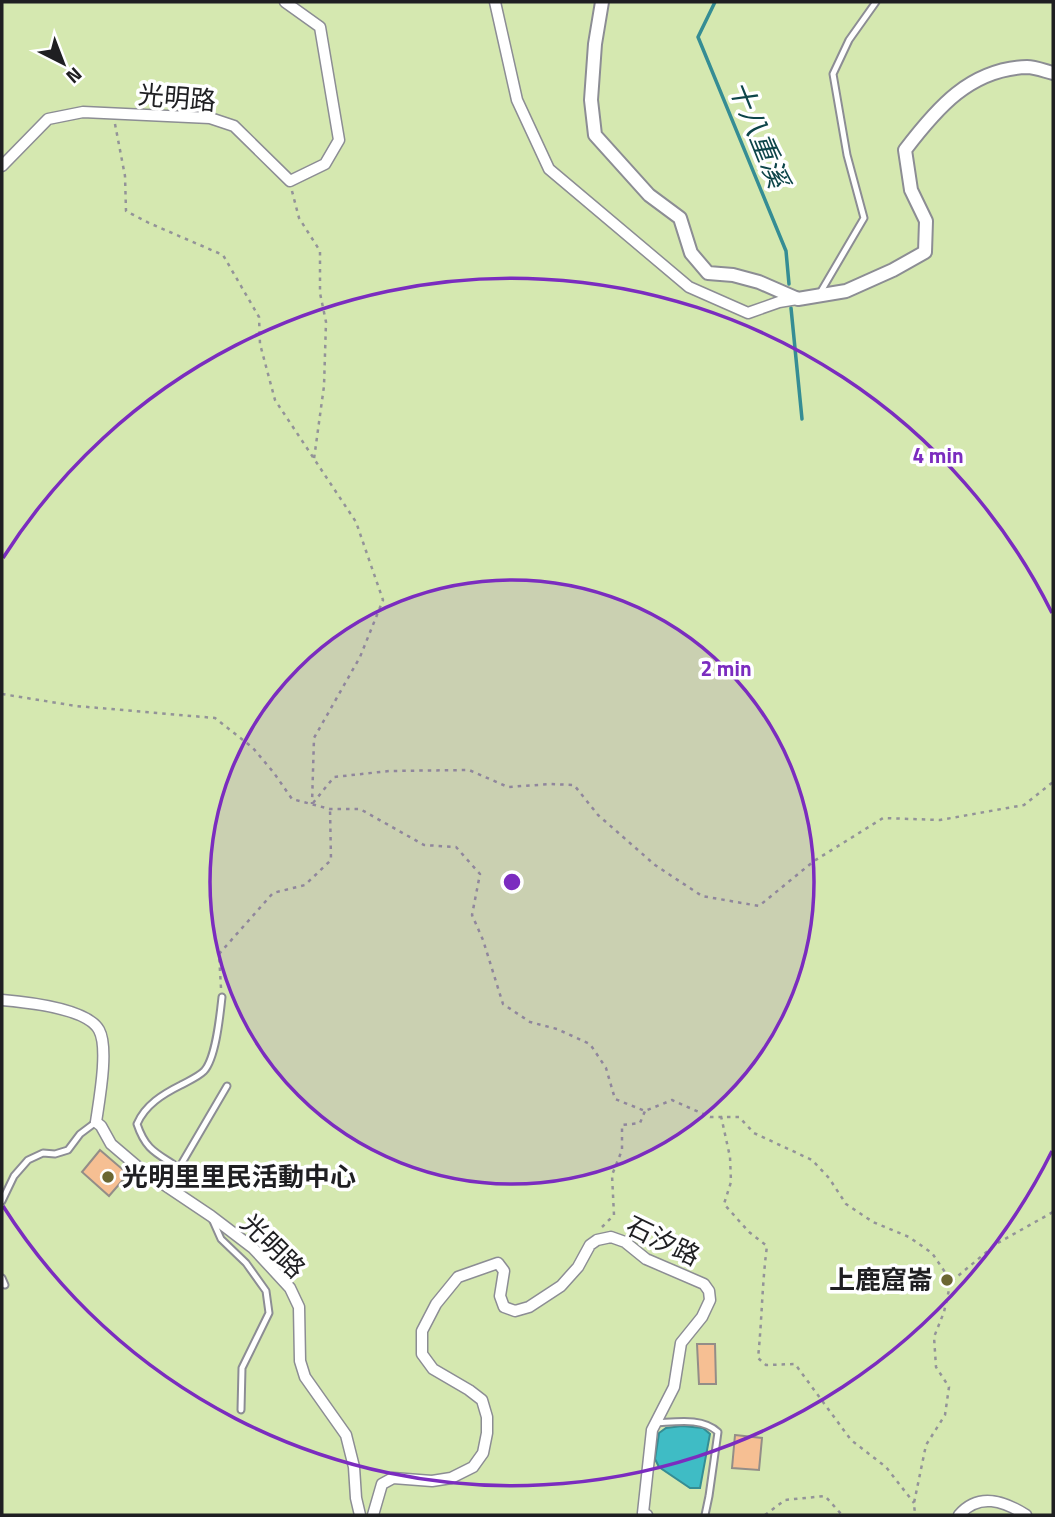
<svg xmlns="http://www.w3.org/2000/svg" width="1055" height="1517" viewBox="0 0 1055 1517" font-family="'Titillium Web','Noto Sans TC',sans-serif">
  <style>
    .green { fill: #d5e8b0 }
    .water { fill: #3fbcc5; stroke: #358d94; stroke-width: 2 }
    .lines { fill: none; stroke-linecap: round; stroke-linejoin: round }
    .stream { stroke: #358d94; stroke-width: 3.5 }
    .building { fill: #f6bf93; stroke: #938d88; stroke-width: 2 }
    .service-casing { stroke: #8c8d94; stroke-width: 9 }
    .minor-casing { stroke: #8c8d94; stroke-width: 13 }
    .tertiary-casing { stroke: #8c8d94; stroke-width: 16 }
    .path { stroke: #939398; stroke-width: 2.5; stroke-dasharray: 3.5 5; stroke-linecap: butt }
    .service { stroke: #fff; stroke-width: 5 }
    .minor { stroke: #fff; stroke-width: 10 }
    .tertiary { stroke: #fff; stroke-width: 12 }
    .ring { fill: none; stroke: #7b2cbf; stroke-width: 3.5 }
    .poi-dot { fill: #6b6632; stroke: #fff; stroke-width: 2.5 }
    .labels { text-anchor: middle; stroke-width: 7; stroke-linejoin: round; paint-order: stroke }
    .street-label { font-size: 26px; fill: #1f1f22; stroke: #fff }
    .poi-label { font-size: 26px; font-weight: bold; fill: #1f1f22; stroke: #fff; text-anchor: start }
    .water-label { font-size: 28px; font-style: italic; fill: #0d4549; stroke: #fff }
    .centre { fill: #7b2cbf; stroke: #fff; stroke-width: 3.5 }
    .ring-label { font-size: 21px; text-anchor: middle; font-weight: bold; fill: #7b2cbf; stroke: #fff; stroke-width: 7; stroke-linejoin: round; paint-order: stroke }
  </style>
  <rect width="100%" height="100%" fill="#f8f8fe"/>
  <rect class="green" x="2" y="2" width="1051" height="1513"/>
  <polygon class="water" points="682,1426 703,1428 710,1434 700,1488 690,1488 659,1467 655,1459 659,1433 666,1428"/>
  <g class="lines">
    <g class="stream">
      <polyline points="715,2 698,37 786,251 789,284"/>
      <polyline points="791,308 802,419"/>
    </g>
  </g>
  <g class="building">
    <polygon points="100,1150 128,1174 109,1196 82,1172"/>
    <polygon points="697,1344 715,1344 716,1384 699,1384"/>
    <polygon points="735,1435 762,1438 759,1470 732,1468"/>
  </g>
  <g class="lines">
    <g class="service-casing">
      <g id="service">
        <polyline points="820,293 864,218 847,155 833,74 849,40 876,2"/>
        <polyline points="179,1168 227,1086"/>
        <path d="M 170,1190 L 179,1168 C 157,1153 146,1151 137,1124 C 145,1105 163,1094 181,1085 C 188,1081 198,1077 204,1071 C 216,1058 220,1015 222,997"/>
        <polyline points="2,1201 14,1176 28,1160 43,1153 55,1154 68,1150 80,1134 96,1122"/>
        <polyline points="213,1221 221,1239 246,1263 266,1291 269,1313 242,1368 241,1410"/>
        <polyline points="2,1278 5,1285"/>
        <path d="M 655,1423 C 676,1422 702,1417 718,1432 L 709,1496 L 705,1515"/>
      </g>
    </g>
    <g class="minor-casing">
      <g id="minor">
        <polyline points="495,2 517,100 549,169 689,287 748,313 779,302 797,299"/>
        <polyline points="2,166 48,119 83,112 210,118 234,126 290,181 325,164 339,140 320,27 285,2"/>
        <path d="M 2,1000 C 25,1002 87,1008 99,1030 C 109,1048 99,1101 96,1122 L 101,1126 L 111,1144 L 138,1167 L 211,1216 L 253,1248 L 290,1288 L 299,1307 L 300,1361 L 305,1377 L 346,1435 L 354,1467 L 356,1498 L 360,1515"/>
        <polyline points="373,1515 382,1484 393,1478 432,1481 451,1478 473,1467 483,1453 487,1433 487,1417 482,1400 469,1390 433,1369 422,1354 422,1331 436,1304 458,1277 498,1263 504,1271 500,1296 504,1307 515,1311 529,1307 561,1286 578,1267 590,1245 597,1240 611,1237 625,1242 646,1259 704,1284 709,1291 710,1300 702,1317 681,1343 674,1387 652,1430 643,1513 647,1515"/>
        <path d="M 959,1515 C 979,1492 1004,1501 1026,1515"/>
      </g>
    </g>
    <g class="tertiary-casing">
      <path id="tertiary" d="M 602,2 L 595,44 L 591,100 L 595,135 L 649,195 L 680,218 L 691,253 L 708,273 L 733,275 L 759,282 L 798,299 L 846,291 L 893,270 L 925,252 L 926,221 L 911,190 L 905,150 C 937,108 970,69 1027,67 C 1035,67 1045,71 1053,73"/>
    </g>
    <g class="path">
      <polyline points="115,124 125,176 126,211 149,223 223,255 259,317 260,344 275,400 356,522 383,600 360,657 314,738 312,804"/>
      <polyline points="292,191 299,218 320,251 320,293 326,322 324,386 314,459"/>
      <polyline points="2,694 76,706 215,718 253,748 274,773 292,799 330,809 360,809 424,845 456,847 480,874 472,915 483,940 503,1004 530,1022 557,1029 590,1044 606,1068 615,1099 645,1111 672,1100 710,1117 739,1117 754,1133 812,1160 829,1178 846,1204 873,1222 909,1237 932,1253 951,1281 944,1312 934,1337 936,1367 949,1387 945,1415 926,1445 914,1503 915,1515"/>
      <polyline points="313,803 334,777 389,771 469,770 508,787 551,784 574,785 598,815 655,865 702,896 759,906 814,861 883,818 940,820 1024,805 1053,782"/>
      <polyline points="221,988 219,954 273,893 305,885 331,860 330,809"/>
      <path d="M 721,1116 L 730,1157 L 731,1182 L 724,1204 L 749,1232 L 767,1246 C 762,1283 762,1320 758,1358 L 766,1365 L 795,1364 L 851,1440 L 886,1467 L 914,1503"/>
      <polyline points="602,1227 614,1215 612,1175 622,1150 622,1125 640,1123 645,1111"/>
      <polyline points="952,1281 996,1244 1053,1212"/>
      <polyline points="765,1515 785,1500 825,1496 842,1515"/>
    </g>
    <use href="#service" class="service"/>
    <use href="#minor" class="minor"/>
    <use href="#tertiary" class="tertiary"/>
  </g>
  <circle cx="512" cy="882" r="302" fill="#7b2cbf" fill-opacity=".12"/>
  <g class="ring">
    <circle cx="512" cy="882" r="302"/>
    <path d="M1052 1151A603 603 0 0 1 3 1206M3 558A603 603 0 0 1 1052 613"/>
  </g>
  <g class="poi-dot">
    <circle cx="108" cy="1177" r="7"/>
    <circle cx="947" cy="1280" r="7"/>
  </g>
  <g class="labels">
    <g class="street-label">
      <text transform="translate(177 98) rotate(5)" y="9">光明路</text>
      <text transform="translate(663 1241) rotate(26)" y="9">石汐路</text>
      <text transform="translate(273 1246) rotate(45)" y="9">光明路</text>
    </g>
    <g class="poi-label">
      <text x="122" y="1186">光明里里民活動中心</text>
      <text x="933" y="1289" text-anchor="end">上鹿窟崙</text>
    </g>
    <g class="water-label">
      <text transform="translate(759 134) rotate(68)" y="10">十八重溪</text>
    </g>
  </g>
  <circle cx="512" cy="882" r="10" class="centre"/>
  <g class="ring-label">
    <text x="938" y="463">4 min</text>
    <text x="726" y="676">2 min</text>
  </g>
  <rect width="1055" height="1517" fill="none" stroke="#1f1f22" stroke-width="7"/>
  <g transform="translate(63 63) rotate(138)" stroke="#ffffff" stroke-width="5" paint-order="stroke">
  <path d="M0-5L12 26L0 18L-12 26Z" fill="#1f1f22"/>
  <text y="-10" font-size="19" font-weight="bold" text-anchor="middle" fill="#1f1f22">N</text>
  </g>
</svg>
